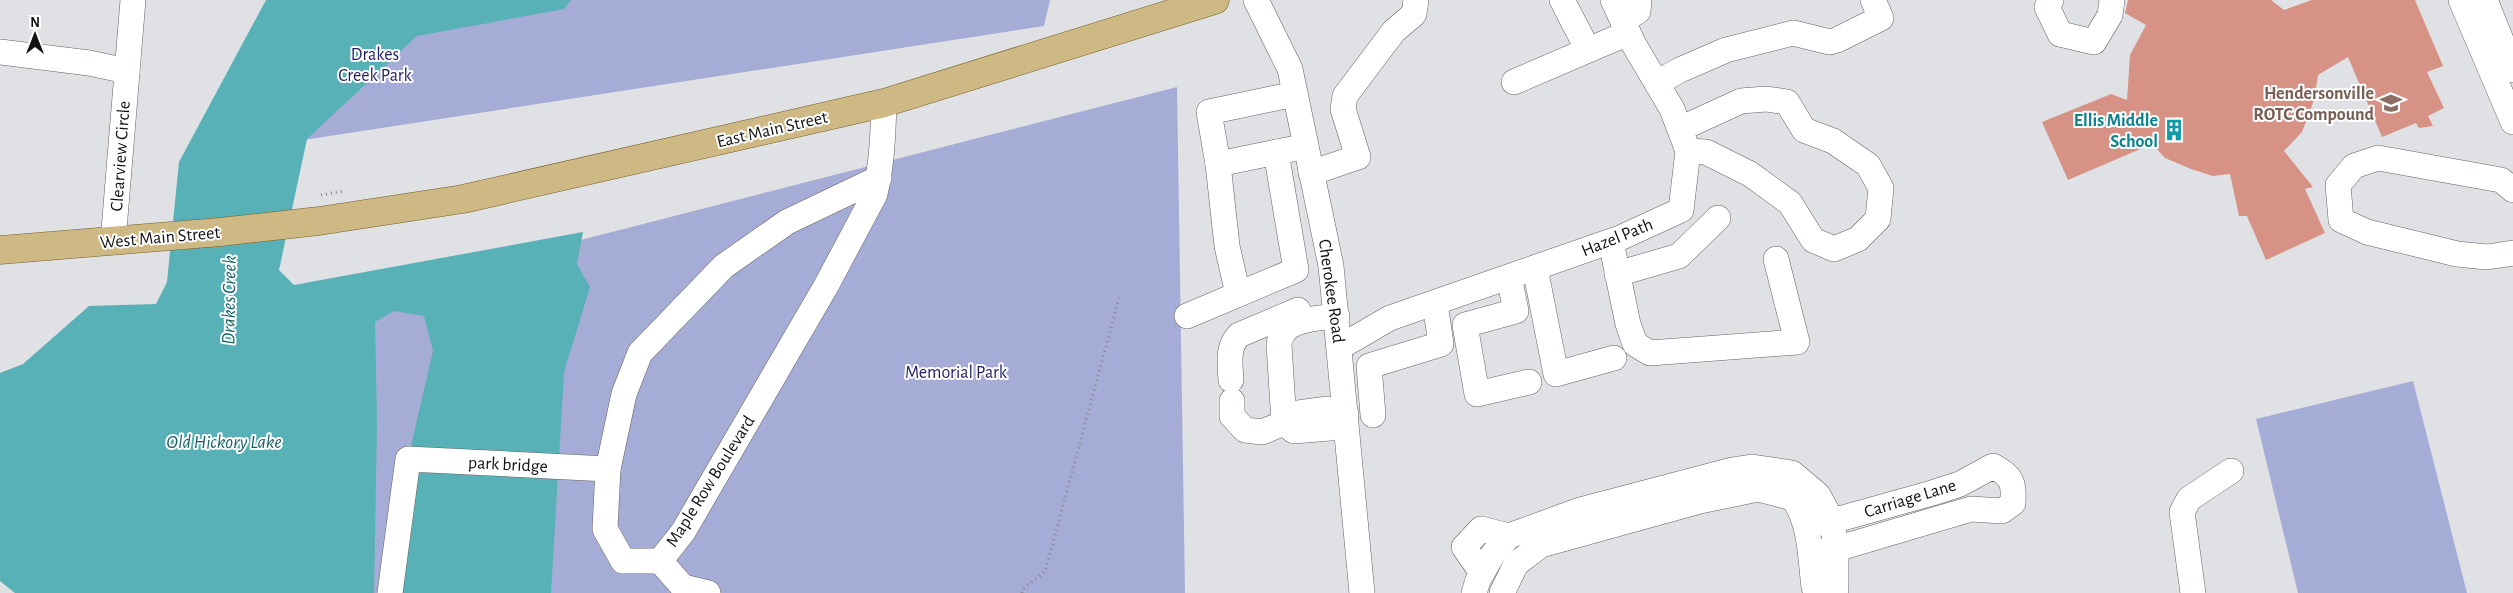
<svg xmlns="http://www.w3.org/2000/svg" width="2513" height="593" viewBox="0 0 2513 593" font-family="'Alegreya Sans',sans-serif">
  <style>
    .green { fill: #a5acd6 }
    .water { fill: #58b1b6 }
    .building { fill: #d69285 }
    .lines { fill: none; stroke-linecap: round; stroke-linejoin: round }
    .minor-casing { stroke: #616266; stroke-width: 26 }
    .major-casing { stroke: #765f26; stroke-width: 29 }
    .path { stroke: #87888a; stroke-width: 3; stroke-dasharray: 1 4; stroke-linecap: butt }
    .minor { stroke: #fff; stroke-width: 25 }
    .major { stroke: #ceb883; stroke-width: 28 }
    .labels { text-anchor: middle; stroke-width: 4; stroke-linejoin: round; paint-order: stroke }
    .park-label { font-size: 18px; fill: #201d61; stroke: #fff }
    .education-label { font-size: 18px; font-weight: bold; fill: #785e54; stroke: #fff; text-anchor: end }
    .culture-label { font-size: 18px; font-weight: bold; fill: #0d838f; stroke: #fff; text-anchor: end }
    .street-label { font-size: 18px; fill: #111112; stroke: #fff }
    .water-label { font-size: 19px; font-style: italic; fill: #176165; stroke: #fff }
  </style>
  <rect width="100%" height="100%" fill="#e0e1e5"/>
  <g class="green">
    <polygon points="328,0 1050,0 1044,26 284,143"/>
    <polygon points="1177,87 1185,593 355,593 331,304"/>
    <polygon points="2413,381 2467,593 2298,593 2256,419"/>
  </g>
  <polygon class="water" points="266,0 571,0 564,9 417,36 307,139 279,270 294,285 583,232 577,264 590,287 564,372 551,593 403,593 408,459 433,351 424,316 394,311 375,322 377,422 374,593 15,593 0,581 0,373 23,364 89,306 156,304 167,282 179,162"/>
  <polygon class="building" points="2128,0 2271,0 2284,10 2312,0 2415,0 2443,66 2427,72 2444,108 2428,116 2433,126 2419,128 2416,123 2382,137 2348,57 2318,75 2314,100 2302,132 2284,151 2313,187 2305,189 2325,233 2266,260 2247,216 2239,216 2230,174 2213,176 2191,169 2165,158 2152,144 2068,180 2042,122 2111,94 2127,100 2130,55 2146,25 2125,13"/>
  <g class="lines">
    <g class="minor-casing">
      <g id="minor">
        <polyline points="1256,0 1290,69 1331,266 1362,593"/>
        <polyline points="1562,0 1588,50"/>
        <polyline points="2051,0 2047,7 2060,34 2094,42 2110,15 2112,0"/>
        <polyline points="2461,0 2513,122"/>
        <polyline points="2485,0 2513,70"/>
        <polyline points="1623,21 1638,11 1639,0"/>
        <polyline points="0,52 89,63 127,71"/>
        <polyline points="1514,82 1628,33"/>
        <polyline points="1657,83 1680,70 1726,50 1793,33 1830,42 1837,40 1881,18 1873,0"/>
        <polyline points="1680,129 1741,101 1766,99 1787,102 1804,130 1833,141 1868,165 1881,188 1878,219 1858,239 1834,249 1813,240 1790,203 1750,174 1706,152 1688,151"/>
        <polyline points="1292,149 1218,164 1209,112 1295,94"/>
        <polyline points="1218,164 1227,246 1238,294"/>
        <polyline points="1311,173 1358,157 1343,109 1345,96 1394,31 1414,14 1416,0"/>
        <path d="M 879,178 L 787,222 L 724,266 L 640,353 L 624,394 L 608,469 L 605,529 L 623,561 L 660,561 L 683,532 L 826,286 L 875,194 C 882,163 883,135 884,103"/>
        <polyline points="2513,190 2501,180 2378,158 2354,166 2338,185 2341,220 2367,232 2457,254 2487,257 2513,253"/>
        <polyline points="113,242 133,0"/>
        <polyline points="1611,242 1628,324 1635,344 1650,353 1797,342 1776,259"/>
        <polyline points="1535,268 1556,374 1614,358"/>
        <polyline points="1617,274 1679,256 1718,218"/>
        <polyline points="1509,277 1516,311 1465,325 1477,394 1529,382"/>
        <polyline points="1187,316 1296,270 1276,152"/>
        <polyline points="1340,347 1390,318 1620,238 1681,210 1688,151 1672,109 1633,43 1613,0"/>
        <path d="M 1231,380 C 1230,364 1227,347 1239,335 L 1298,310"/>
        <path d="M 1232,401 L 1232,416 L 1245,430 L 1262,432 L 1284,423 L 1279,345 C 1281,318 1315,319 1337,316"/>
        <polygon points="1328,409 1346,414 1330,428 1294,431 1284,423 1291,414"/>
        <polyline points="1373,415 1369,366 1441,344 1435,303"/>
        <polyline points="1820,552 1836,549 1836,589"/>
        <polyline points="660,561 683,587 708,593"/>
        <polyline points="1482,573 1464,547 1481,529 1509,536"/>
        <polyline points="390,593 408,459 608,469"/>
        <path d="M 1474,593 L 1478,580 L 1493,554 L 1509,536 L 1580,510 L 1732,470 L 1752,467 L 1792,473 L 1818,495 L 1832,521 L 1836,549 L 1971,509 L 2002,511 L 2013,503 C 2014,481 2012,477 1993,466 L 1960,484 L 1932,493 L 1832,521 L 1807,525"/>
        <path d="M 1502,593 L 1516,564 L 1541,545 L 1700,501 L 1758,489 L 1793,498 C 1811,524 1810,556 1814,587"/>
        <polyline points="2193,593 2182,512 2189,499 2231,471"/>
      </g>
    </g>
    <g class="major-casing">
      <polyline id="major" points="0,250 220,232 319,221 463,199 884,103 1215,0"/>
    </g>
    <g class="path">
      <polyline points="321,195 344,191"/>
      <polyline points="1022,593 1023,589 1045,572 1119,298"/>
    </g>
    <use href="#minor" class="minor"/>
    <use href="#major" class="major"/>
  </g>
  <defs>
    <g id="school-bare" transform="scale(1.725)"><path d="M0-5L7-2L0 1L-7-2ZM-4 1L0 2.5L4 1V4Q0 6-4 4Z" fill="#8d6e63" stroke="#fff" stroke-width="2.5" paint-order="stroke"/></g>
    <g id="building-bare" transform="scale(1.725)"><path d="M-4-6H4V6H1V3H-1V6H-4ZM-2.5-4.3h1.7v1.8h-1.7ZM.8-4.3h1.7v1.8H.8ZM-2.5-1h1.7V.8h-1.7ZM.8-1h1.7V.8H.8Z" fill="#0f9aa8" stroke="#fff" stroke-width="2.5" paint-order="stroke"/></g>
  </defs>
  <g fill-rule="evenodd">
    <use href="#school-bare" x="2391" y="103"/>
    <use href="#building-bare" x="2174" y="130"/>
  </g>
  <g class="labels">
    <g class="park-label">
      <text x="375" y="60">Drakes<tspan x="375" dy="21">Creek Park</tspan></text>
      <text x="956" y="378">Memorial Park</text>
    </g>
    <g class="education-label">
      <text x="2374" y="99">Hendersonville<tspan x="2374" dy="21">ROTC Compound</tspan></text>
    </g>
    <g class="culture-label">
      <text x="2158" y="126">Ellis Middle<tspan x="2158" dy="21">School</tspan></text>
    </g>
    <g class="street-label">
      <text transform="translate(772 129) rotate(-13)" y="6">East Main Street</text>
      <text transform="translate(120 156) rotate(-86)" y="6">Clearview Circle</text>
      <text transform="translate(160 237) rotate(-5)" y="6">West Main Street</text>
      <text transform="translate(1617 237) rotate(-22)" y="6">Hazel Path</text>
      <text transform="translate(1332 291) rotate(82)" y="6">Cherokee Road</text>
      <text transform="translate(508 464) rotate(3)" y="6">park bridge</text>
      <text transform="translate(710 481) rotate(-58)" y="6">Maple Row Boulevard</text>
      <text transform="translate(1910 498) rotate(-17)" y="6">Carriage Lane</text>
    </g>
    <g class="water-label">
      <text transform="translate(228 300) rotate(-89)" y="7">Drakes Creek</text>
      <text x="224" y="448">Old Hickory Lake</text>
    </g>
  </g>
  <g transform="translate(35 35)" stroke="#ffffff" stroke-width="4" paint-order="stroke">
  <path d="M0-4L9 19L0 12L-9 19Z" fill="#111112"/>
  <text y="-8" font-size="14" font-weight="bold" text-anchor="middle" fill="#111112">N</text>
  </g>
</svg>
